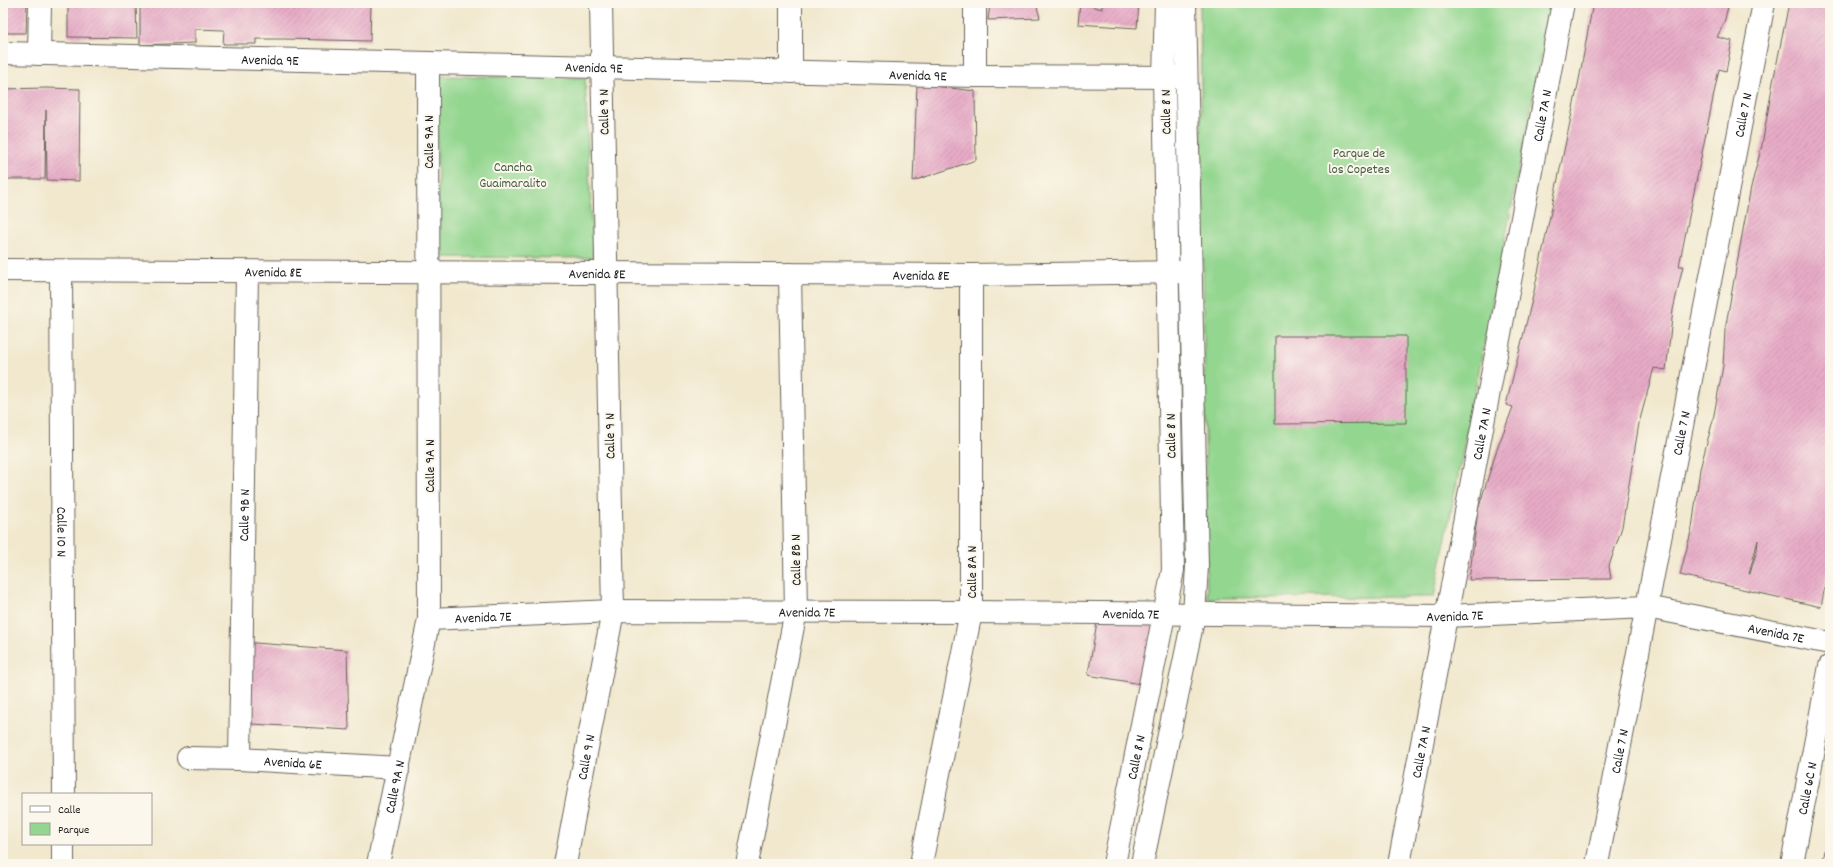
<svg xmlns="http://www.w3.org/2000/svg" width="1833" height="867" viewBox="0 0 1833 867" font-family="Dekko,sans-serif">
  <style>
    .green { fill: #93d68f; stroke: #587956 }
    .building { fill: url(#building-hatch); fill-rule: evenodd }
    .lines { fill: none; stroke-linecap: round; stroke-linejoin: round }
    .street-casing { stroke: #67635a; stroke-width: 24 }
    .secondary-casing { stroke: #67635a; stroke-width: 24 }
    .street { stroke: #fff; stroke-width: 22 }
    .secondary { stroke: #fff; stroke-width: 22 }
    .labels { text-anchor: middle; stroke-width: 4; stroke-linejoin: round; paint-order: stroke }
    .street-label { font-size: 14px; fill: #1c1c1c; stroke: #fbf7ec }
    .park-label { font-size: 14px; fill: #465d44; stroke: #fbf7ec }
  </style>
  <defs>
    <pattern id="building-hatch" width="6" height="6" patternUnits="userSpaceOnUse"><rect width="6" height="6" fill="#e7abc6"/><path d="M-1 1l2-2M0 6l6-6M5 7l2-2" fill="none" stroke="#c693aa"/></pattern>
  </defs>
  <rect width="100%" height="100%" fill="#fbf7ec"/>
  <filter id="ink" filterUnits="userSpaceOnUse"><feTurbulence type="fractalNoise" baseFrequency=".025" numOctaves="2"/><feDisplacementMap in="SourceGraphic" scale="8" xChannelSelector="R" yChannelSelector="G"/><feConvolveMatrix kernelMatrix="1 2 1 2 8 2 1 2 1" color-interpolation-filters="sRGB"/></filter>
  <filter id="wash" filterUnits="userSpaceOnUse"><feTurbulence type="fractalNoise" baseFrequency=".012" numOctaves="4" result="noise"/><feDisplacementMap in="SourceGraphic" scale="16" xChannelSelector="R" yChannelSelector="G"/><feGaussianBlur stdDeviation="0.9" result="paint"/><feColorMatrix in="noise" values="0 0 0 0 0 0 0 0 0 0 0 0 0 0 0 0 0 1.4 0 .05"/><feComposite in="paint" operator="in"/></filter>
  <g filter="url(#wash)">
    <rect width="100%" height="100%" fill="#f1e8ce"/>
    <g class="green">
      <polygon points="1200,3 1552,3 1434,597 1207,598"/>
      <polygon points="436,76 585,78 593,258 439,257"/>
    </g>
    <g id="blocks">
      <g class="building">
        <polygon points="3,3 27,3 26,33 3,33"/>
        <polygon points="68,3 136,3 137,38 68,37"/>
        <polygon points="140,3 371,3 370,41 283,39 256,39 256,44 223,44 224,30 195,29 195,43 140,45"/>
        <polygon points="990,3 1036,3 1040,18 988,20"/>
        <polygon points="1080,3 1102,9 1102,3 1139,3 1137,28 1078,24"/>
        <polygon points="1593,3 1729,3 1724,23 1717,37 1732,41 1726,71 1719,69 1679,266 1683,266 1673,310 1666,370 1654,368 1639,423 1622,527 1609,566 1611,579 1469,580 1478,510 1496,452 1513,407 1506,405 1533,296 1579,80"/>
        <path d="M 1789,3 L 1830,3 L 1830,560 L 1821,607 L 1680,575 L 1692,528 L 1700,469 L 1713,420 L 1723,366 L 1725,330 L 1743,230 L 1751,187 L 1762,145 L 1773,82 ZM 1758,540 L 1757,550 L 1750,574 L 1749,574 Z"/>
        <polygon points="917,84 975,91 976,160 913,181"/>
        <polygon points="46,88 80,89 79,181 47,180 46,110 45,179 3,179 3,89"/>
        <polygon points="1275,336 1406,336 1406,423 1275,424"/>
        <polygon points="1098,616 1156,617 1141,684 1088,675"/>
        <polygon points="242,642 347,650 349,730 252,724"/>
        <polygon points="1829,828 1830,864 1822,864 1826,847"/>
      </g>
    </g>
  </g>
  <g filter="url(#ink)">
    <use href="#blocks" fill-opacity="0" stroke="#67635a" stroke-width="1"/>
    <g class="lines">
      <g class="street-casing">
        <g id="street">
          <polyline points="975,3 975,76"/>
          <path id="s1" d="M 3,53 L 975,76 L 1185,77"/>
          <polyline points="39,54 40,3"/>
          <polyline points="791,72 791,3"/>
          <path id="s2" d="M 3,270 L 971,275 L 1187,272"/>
          <path id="s3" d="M 61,271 L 64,794"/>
          <path id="s4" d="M 429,619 L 613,611 L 971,612 L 1446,616 L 1647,607 L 1830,643"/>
          <path id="s5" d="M 188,758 L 240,759 L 399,768"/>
          <path id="s6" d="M 240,759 L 247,272"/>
          <polyline points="63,864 63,844"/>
          <path id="s7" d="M 378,864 L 429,619 L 428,63"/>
          <path id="s8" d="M 565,864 L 613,611 L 601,3"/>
          <polyline points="747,864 796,611 790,274"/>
          <polyline points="921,864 971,612 971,275"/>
          <path id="s9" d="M 1399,864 L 1563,3"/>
          <path id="s10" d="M 1597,864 L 1764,3"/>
          <path id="s11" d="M 1792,864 L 1830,666"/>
        </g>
      </g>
      <g class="secondary-casing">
        <g id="secondary">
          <path id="s12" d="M 1114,864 L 1173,570 L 1164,77 L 1166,3"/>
          <polyline points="1142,864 1194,615 1197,566 1185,3"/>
        </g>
      </g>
      <use href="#street" class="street"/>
      <use href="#secondary" class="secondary"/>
    </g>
  </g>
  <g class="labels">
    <g class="street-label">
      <text dy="5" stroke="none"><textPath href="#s1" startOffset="267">Avenida 9E</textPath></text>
      <text dy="5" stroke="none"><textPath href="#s1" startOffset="591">Avenida 9E</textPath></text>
      <text dy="5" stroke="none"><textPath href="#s1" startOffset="915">Avenida 9E</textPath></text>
      <text transform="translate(603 112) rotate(-91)" y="5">Calle 9 N</text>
      <text transform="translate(1165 112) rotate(-91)" y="5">Calle 8 N</text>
      <text dy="5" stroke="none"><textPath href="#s9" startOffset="762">Calle 7A N</textPath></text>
      <text dy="5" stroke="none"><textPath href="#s10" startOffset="763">Calle 7 N</textPath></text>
      <text transform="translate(428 142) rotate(-90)" y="5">Calle 9A N</text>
      <text dy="5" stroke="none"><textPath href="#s2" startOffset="270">Avenida 8E</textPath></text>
      <text dy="5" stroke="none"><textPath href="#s2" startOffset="594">Avenida 8E</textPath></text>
      <text dy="5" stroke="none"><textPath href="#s2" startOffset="918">Avenida 8E</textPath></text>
      <text dy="5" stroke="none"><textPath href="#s9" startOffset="438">Calle 7A N</textPath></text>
      <text dy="5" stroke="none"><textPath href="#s10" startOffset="439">Calle 7 N</textPath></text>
      <text transform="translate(609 436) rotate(-91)" y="5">Calle 9 N</text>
      <text transform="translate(1170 436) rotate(-91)" y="5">Calle 8 N</text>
      <text transform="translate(429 466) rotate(-90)" y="5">Calle 9A N</text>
      <text dy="5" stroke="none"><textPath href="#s6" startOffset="244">Calle 9B N</textPath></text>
      <text dy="5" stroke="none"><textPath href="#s3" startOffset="261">Calle 10 N</textPath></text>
      <text transform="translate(795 560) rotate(-91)" y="5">Calle 8B N</text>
      <text transform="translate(971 572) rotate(-90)" y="5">Calle 8A N</text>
      <text dy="5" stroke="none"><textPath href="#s4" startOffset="378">Avenida 7E</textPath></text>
      <text dy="5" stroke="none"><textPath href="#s4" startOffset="702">Avenida 7E</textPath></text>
      <text dy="5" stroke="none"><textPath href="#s4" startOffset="1026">Avenida 7E</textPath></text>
      <text dy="5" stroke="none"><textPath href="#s4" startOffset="54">Avenida 7E</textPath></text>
      <text dy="5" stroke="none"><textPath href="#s4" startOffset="1350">Avenida 7E</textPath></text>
      <text dy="5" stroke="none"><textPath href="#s9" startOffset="114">Calle 7A N</textPath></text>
      <text dy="5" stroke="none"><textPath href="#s10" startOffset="115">Calle 7 N</textPath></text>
      <text dy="5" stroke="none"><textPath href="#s8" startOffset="109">Calle 9 N</textPath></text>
      <text dy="5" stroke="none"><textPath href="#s12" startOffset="109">Calle 8 N</textPath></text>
      <text dy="5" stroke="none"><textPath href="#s5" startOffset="105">Avenida 6E</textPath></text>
      <text dy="5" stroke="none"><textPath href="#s7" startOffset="79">Calle 9A N</textPath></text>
      <text dy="5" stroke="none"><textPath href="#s11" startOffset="77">Calle 6C N</textPath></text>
    </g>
    <g class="park-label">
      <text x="1359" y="157">Parque de<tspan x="1359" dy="16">los Copetes</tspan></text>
      <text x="513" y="171">Cancha<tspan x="513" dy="16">Guaimaralito</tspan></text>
    </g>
  </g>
  <rect width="1833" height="867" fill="none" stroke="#fbf7ec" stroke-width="16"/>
  <rect x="22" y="793" width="130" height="52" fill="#fbf7ec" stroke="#a29f99"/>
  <rect x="30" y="806" width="20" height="6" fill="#ffffff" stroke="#a29f99"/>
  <text x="58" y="813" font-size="12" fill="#1c1c1c">Calle</text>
  <rect x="30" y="823" width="20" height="12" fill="#93d68f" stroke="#a29f99"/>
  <text x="58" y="833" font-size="12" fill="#1c1c1c">Parque</text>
</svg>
